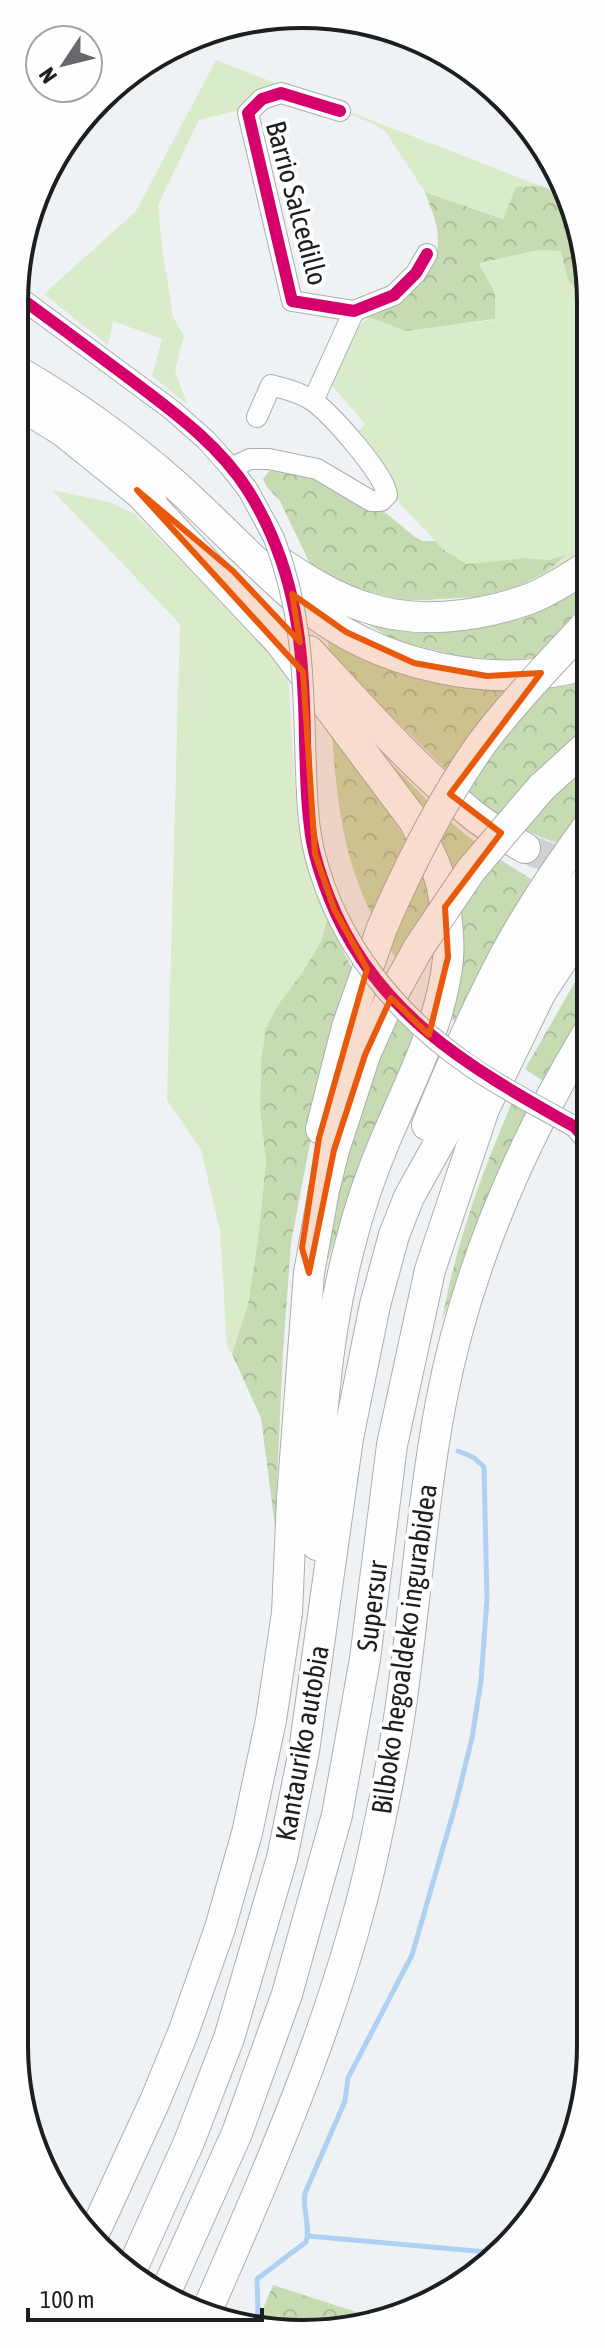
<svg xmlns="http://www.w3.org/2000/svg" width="605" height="2348" viewBox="0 0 605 2348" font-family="'Asap Condensed',sans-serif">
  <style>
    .green { fill: #daebc9 }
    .forest { fill: url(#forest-crowns) }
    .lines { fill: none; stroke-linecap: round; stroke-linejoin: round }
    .stream { stroke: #aed0f4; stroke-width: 5 }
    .highway-tunnel { stroke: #cfd2d5; stroke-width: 30; stroke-dasharray: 30 15; stroke-linecap: butt }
    .minor-casing { stroke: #abadb0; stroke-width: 22 }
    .highway-casing { stroke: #abadb0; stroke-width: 32 }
    .minor { stroke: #fdfdfe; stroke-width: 20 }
    .highway { stroke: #fdfdfe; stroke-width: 30 }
    .minor-bridge-casing { stroke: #abadb0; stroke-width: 22; stroke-linecap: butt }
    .highway-bridge-casing { stroke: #abadb0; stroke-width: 32; stroke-linecap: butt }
    .minor-bridge { stroke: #fdfdfe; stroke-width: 20 }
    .highway-bridge { stroke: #fdfdfe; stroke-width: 30 }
    .cycleway-casing { stroke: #fefefe; stroke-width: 17 }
    .cycleway { stroke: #d6006c; stroke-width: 12 }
    .marked { fill: #e8590c; fill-opacity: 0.2; stroke: #e8590c; stroke-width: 6; stroke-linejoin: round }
    .labels { text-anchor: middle; stroke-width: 8; stroke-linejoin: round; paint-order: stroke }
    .street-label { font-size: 28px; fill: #1c1e20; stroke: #fefefe }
    .rim { fill: none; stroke: #1c1e20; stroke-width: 4 }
  </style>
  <defs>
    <pattern id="forest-crowns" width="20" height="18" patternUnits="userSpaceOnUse" patternTransform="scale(2)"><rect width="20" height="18" fill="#c7dbb2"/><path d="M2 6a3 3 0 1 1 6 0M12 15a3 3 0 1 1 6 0" fill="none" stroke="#aabc99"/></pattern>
  </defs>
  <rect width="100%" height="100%" fill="#eff2f5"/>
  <g class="green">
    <polygon points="216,60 541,186 516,187 504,219 425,192 385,131 372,123 280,88 244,109 199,120 158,205 162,247 173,317 184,336 175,371 187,404 152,376 162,339 113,321 108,345 44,294 136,211"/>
    <polygon points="538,250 561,251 568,280 589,305 588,550 575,560 545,573 564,556 548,560 525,558 467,564 445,551 399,503 375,464 352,438 365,424 328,381 349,337 368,317 406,330 495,320 495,293 479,262"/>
    <polygon points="52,490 109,502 135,514 255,636 288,676 297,817 313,879 327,919 321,942 302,973 261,1062 260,1111 266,1161 259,1232 248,1304 232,1354 227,1346 220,1231 201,1150 167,1100 180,624"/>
  </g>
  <g class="forest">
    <path d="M 541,186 L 568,196 L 589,265 L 589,305 L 568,280 L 561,251 L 538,250 L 479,263 L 495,293 L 495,319 L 406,331 L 368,317 C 406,301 445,275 437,229 C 435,216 429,204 425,192 L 503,219 L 516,187 Z"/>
    <polygon points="269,471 312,474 387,514 415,537 423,541 435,541 445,551 467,564 525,558 548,560 566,555 545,573 517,587 477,597 404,601 353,587 312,568 280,501 267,487 263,479"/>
    <polygon points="588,580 588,607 568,625 538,658 501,660 459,656 397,641 358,619"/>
    <path d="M 327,633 C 343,643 359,655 375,663 C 418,684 465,686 511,690 L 449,772 L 342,668 L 329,650 Z"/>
    <polygon points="588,677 588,728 498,817 461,790 542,684"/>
    <path d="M 332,735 L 391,814 L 407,843 L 374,919 C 343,860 337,801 332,735 Z"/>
    <polygon points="364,736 428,801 420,817"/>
    <polygon points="588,759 588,800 556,843 519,828"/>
    <polygon points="445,818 475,842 447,876 434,835"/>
    <path d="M 496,857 L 531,879 L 454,1021 L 450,1015 C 466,973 462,949 458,906 Z"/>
    <polygon points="420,864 432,902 397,960 385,942"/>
    <polygon points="327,919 352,968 309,1148 291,1243 283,1351 275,1527 261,1418 232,1354 248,1304 259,1232 266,1161 260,1111 261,1062 266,1028 278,1005 302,973 321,942"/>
    <polygon points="587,961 587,1006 543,1081 525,1069"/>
    <polygon points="395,1008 417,1028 351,1191 328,1260 326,1243 329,1215"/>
    <path d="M 514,1098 L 529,1108 L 488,1197 L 442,1321 C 456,1242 482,1172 514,1098 Z"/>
    <polygon points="273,2285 384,2321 378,2324 283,2333 256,2326"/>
  </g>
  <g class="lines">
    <g class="stream">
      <polyline points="308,2236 498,2253"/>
      <path d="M 256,2326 L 258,2310 L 257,2279 L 306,2242 C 311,2226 302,2209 305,2193 L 345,2101 L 348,2078 L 412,1955 L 456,1803 L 472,1738 L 481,1681 L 487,1599 L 484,1467 L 473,1457 L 458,1451"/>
    </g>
    <polyline class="highway-tunnel" points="525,848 586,873"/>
    <g class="minor-casing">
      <g id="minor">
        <polyline points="340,111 281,93 262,99 248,113 292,301 354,311 394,295 416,273 427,254"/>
        <polyline points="19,297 172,410 206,440 231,468 248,490 274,538"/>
        <polyline points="313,401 354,311"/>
        <path d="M 231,468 L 250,459 L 269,459 L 317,469 L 371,501 L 381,501 L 387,495 C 385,474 331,414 313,401 C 300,392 285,389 271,385 L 257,417"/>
        <polyline points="575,1127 587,1141"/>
      </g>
    </g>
    <g class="highway-casing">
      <g id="highway">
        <path d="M 19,372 C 74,404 124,440 172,482 C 216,521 256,565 301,603 C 378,666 492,692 588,664"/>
        <polyline points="19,404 64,432 152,503"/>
        <path d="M 137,490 L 280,642 L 414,821 C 424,842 437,864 442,887 C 446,910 450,936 448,959 C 442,1021 411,1080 387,1136 C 372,1171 359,1208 350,1245 C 324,1341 318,1445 317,1545"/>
        <path d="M 278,561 C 305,579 333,597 365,607 C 417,625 478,617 529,599 C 550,591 569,578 588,566"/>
        <path d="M 309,651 C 362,708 413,766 473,815 C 489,828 508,838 525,848"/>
        <polyline points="541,788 588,745"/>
        <path d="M 427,1125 C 451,1066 477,1007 507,951 C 531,907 559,866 588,826"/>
        <polyline points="321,1129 347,1027 382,928"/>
        <polyline points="91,2240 155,2101 183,2033 220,1928 247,1833 271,1720 287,1613 292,1499 309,1273 324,1190 334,1150 365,1055 389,1001 419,947"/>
        <polyline points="131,2271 189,2142 229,2038 282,1858 304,1751 348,1438 375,1305 394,1235 409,1197 443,1136 510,988 555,920 588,879"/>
        <polyline points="164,2296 237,2133 287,1994 337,1815 365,1659 392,1445 430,1270 484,1109 541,992 587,922"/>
        <path d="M 206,2313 C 274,2157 345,1997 378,1830 C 388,1784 397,1737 403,1690 C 416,1594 423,1498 441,1402 C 466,1271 519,1147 587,1034"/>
      </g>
    </g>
    <use href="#minor" class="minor"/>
    <use href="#highway" class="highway"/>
    <g class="minor-bridge-casing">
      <path id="minor-bridge" d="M 274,538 C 305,620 303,686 306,771 C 307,799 308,828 315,855 C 338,944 396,1015 470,1066 C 503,1089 540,1107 575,1127"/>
    </g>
    <g class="highway-bridge-casing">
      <g id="highway-bridge">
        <path d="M 382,928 C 410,863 441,801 482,743 C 513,702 549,665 584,627"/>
        <polyline points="419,947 471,870 541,788"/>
      </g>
    </g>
    <use href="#minor-bridge" class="minor-bridge"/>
    <use href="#highway-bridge" class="highway-bridge"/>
    <g class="cycleway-casing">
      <g id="cycleway">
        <polyline points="340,111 281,93 262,99 248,113 292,301 354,311 394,295 416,273 427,254"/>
        <path d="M 19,297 C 55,323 91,350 126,376 C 171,410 219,444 249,492 C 298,572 304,651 305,742 C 306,770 306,799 310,827 C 312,851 320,874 329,897 C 375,1015 471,1068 575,1127 L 587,1141"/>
      </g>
    </g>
    <use href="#cycleway" class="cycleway"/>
  </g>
  <path class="marked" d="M 137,490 L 233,571 L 300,642 L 292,594 L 346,632 L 414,663 L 487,676 L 541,673 L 450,794 L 501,833 L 445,907 L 448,957 L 429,1035 L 391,998 L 365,1055 L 334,1150 L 309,1273 L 302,1248 L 319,1138 L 367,969 L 334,909 L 315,854 L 303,672 Z"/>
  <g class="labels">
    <g class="street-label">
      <text transform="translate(297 203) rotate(75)" y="10">Barrio Salcedillo</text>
      <text transform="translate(372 1606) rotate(-83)" y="10">Supersur</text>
      <text transform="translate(404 1649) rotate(-82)" y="10">Bilboko hegoaldeko ingurabidea</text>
      <text transform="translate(302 1743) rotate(-80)" y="10">Kantauriko autobia</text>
    </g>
  </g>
  <path d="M0 0H605V2348H0ZM302 28H303A274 274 0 0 1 577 302V2046A274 274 0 0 1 303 2320H302A274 274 0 0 1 28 2046V302A274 274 0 0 1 302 28Z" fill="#fefefe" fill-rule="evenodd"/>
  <path class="rim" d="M302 28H303A274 274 0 0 1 577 302V2046A274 274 0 0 1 303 2320H302A274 274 0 0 1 28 2046V302A274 274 0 0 1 302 28Z"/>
  <g transform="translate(64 64) rotate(235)"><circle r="38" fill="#fefefe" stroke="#a4a4a5" stroke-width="2"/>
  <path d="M0-6L14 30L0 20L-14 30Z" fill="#66686b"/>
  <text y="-12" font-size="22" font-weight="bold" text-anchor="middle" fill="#1c1e20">N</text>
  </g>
  <path d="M28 2308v12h234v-12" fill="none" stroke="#1c1e20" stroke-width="4"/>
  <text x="40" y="2308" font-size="24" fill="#1c1e20" stroke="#fefefe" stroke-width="6" paint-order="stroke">100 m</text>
</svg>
